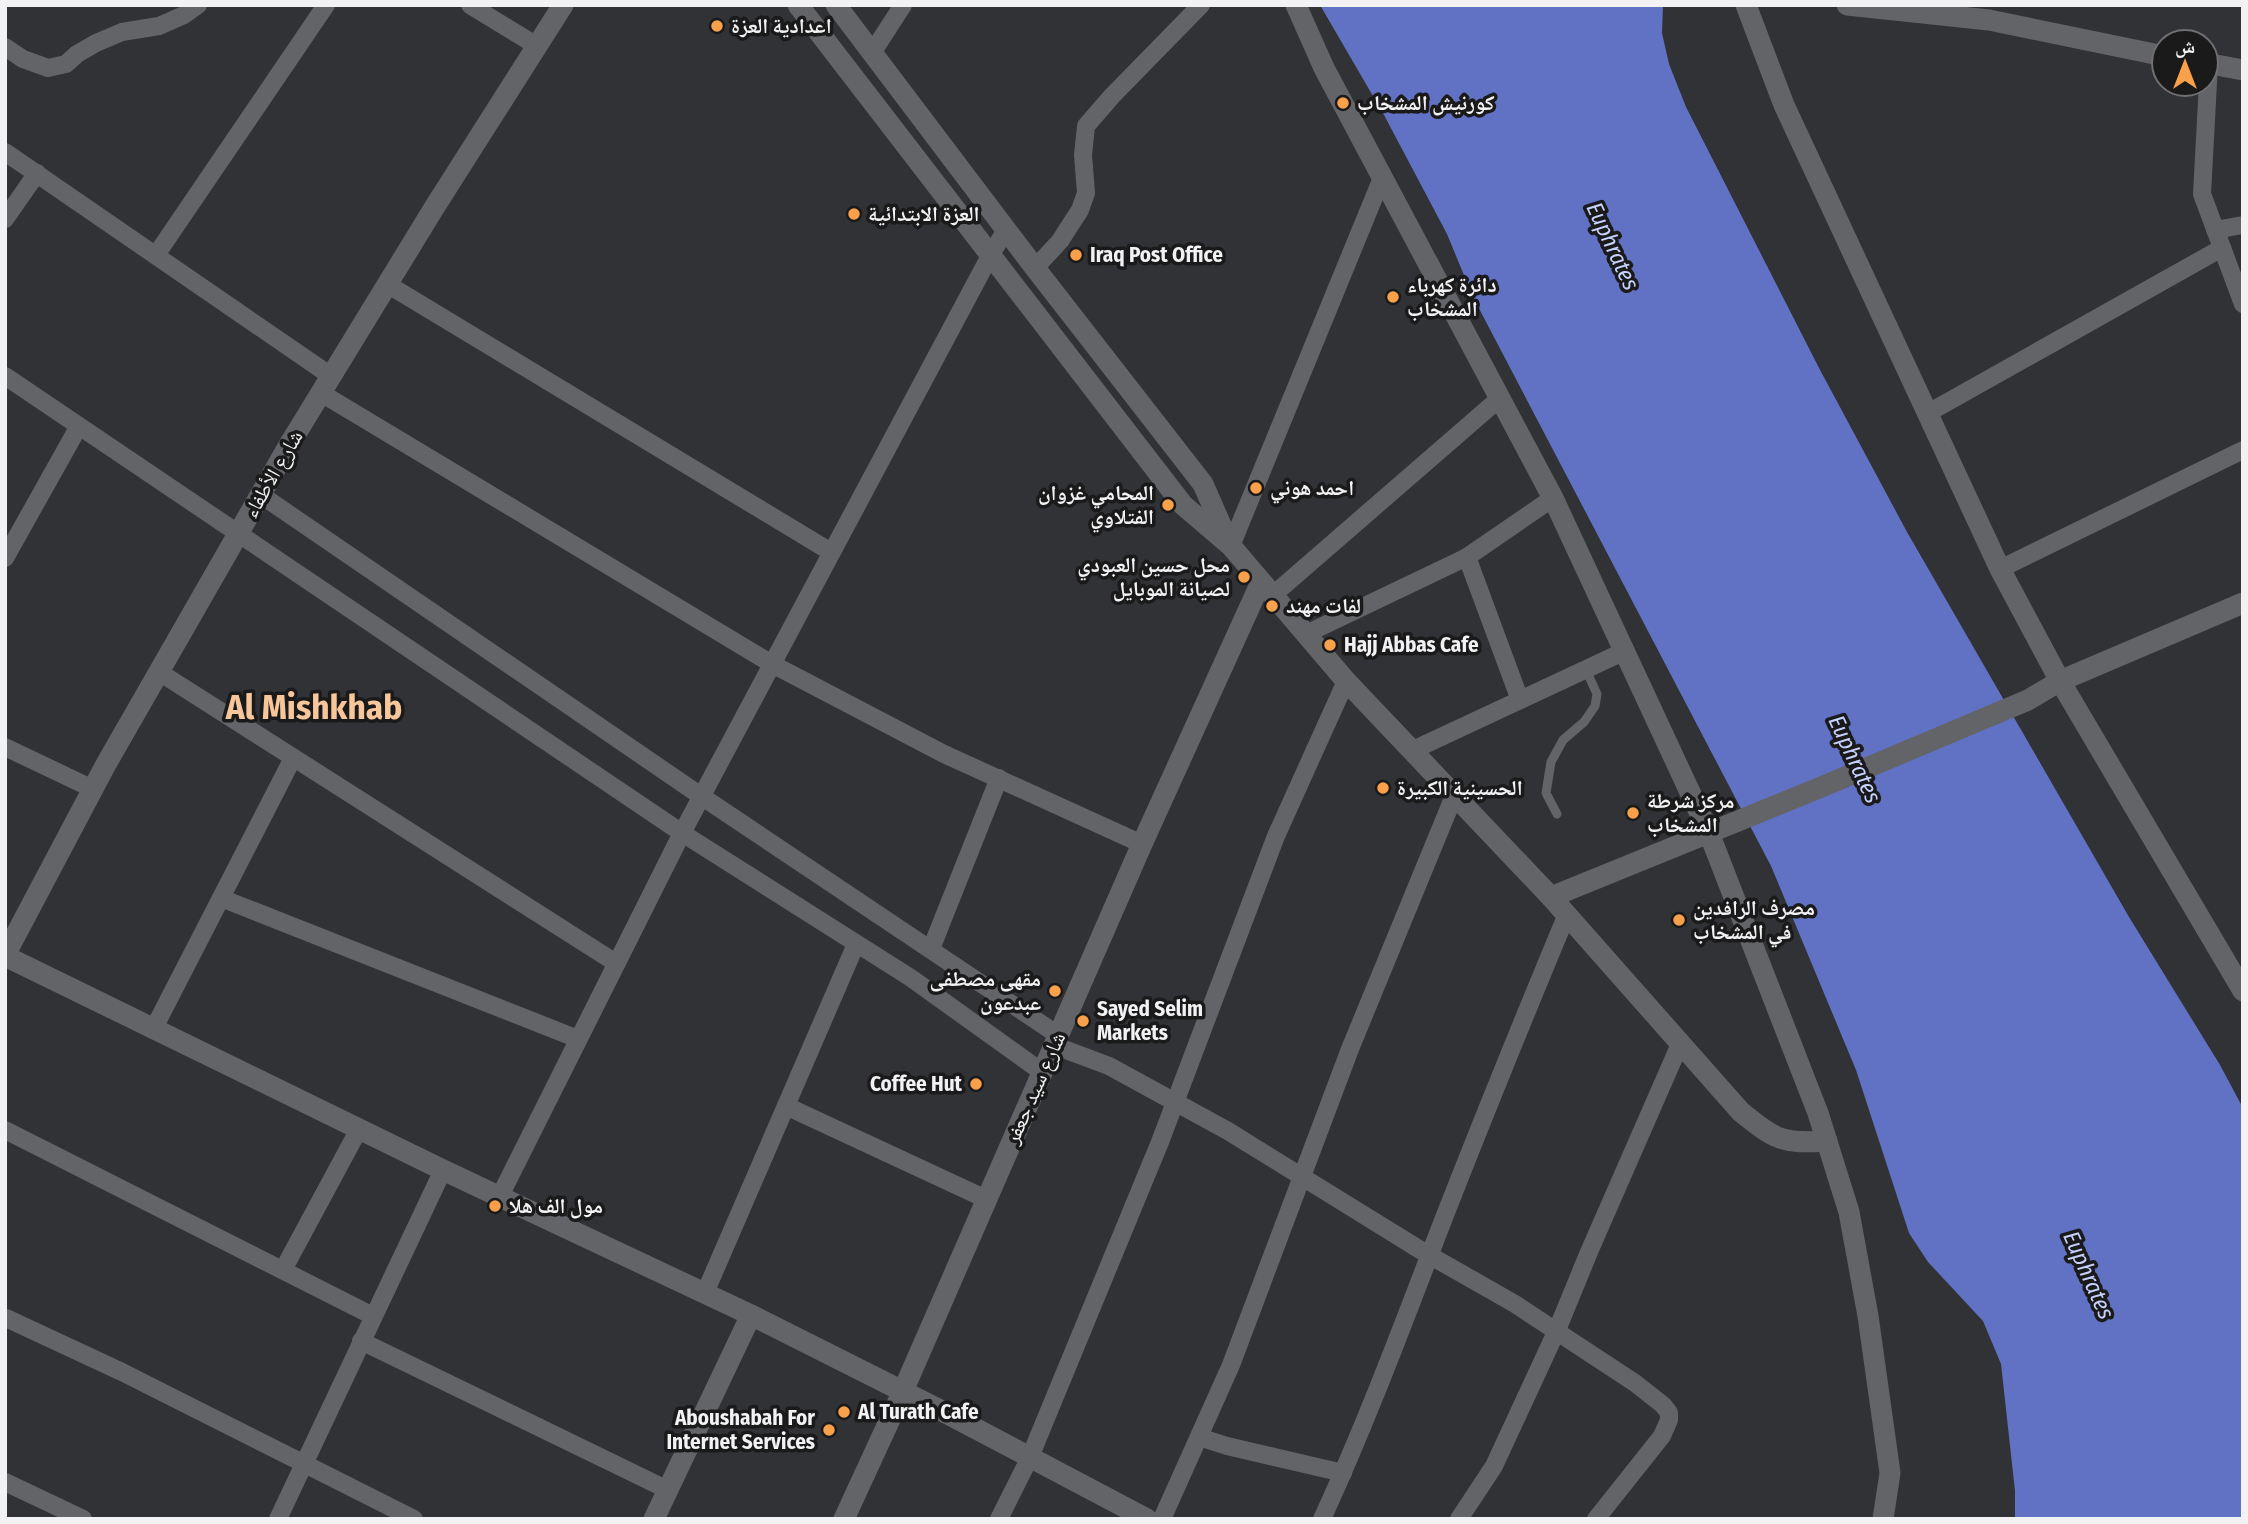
<svg xmlns="http://www.w3.org/2000/svg" width="2248" height="1524" viewBox="0 0 2248 1524" font-family="'Fira Sans Condensed','Noto Naskh Arabic',sans-serif">
  <style>
    .water { fill: #6172c4 }
    .lines { fill: none; stroke-linecap: round; stroke-linejoin: round }
    .service { stroke: #636467; stroke-width: 9 }
    .minor { stroke: #636467; stroke-width: 18 }
    .tertiary { stroke: #636467; stroke-width: 21 }
    .poi-dot { fill: #f8a14a; stroke: #1a1a1b; stroke-width: 2.5 }
    .labels { text-anchor: middle; stroke-width: 7; stroke-linejoin: round; paint-order: stroke }
    .poi-label { font-size: 21px; font-weight: bold; fill: #f2f2f4; stroke: #1a1a1b; text-anchor: start }
    .street-label { font-size: 21px; fill: #f2f2f4; stroke: #1a1a1b }
    .water-label { font-size: 23px; font-style: italic; fill: #c6d2fe; stroke: #1a1a1b }
    .town-label { font-size: 35px; font-weight: bold; fill: #f7c69b; stroke: #1a1a1b }
  </style>
  <rect width="100%" height="100%" fill="#313235"/>
  <polygon class="water" points="1320,5 1663,5 1662,33 1669,64 1686,107 1819,368 1907,532 2129,917 2220,1065 2243,1108 2243,1519 2015,1519 2015,1491 2001,1364 1983,1321 1928,1262 1909,1233 1856,1070 1771,866 1473,297 1447,234 1384,115"/>
  <g class="lines">
    <polyline class="service" points="1557,814 1546,793 1551,762 1563,740 1584,722 1595,706 1597,694 1586,670"/>
    <g class="minor">
      <polyline points="470,5 537,46"/>
      <polyline points="5,47 23,59 48,68 66,64 77,54 96,43 122,32 159,26 184,15 198,5"/>
      <polyline points="872,53 903,5"/>
      <polyline points="2209,64 2202,194 2243,304"/>
      <polyline points="5,152 331,376"/>
      <polyline points="5,219 37,173"/>
      <polyline points="2215,230 2243,225"/>
      <polyline points="156,255 326,5"/>
      <polyline points="1035,268 1060,241 1080,210 1086,193 1083,155 1086,126 1112,96 1201,5"/>
      <polyline points="387,284 831,552"/>
      <polyline points="5,376 682,833 911,978 1042,1072"/>
      <polyline points="321,393 772,664 944,754 1142,844"/>
      <polyline points="1928,413 2222,248"/>
      <polyline points="261,495 701,796 1058,1035"/>
      <polyline points="1231,546 1382,178"/>
      <polyline points="1467,557 1520,700"/>
      <polyline points="5,558 79,426"/>
      <polyline points="2000,569 2243,450"/>
      <polyline points="1273,595 1500,398"/>
      <polyline points="1306,634 1467,557 1553,498"/>
      <polyline points="159,672 616,963"/>
      <polyline points="5,747 93,789"/>
      <polyline points="1411,751 1625,651"/>
      <polyline points="221,898 578,1039"/>
      <polyline points="931,949 999,778"/>
      <polyline points="153,1030 293,758"/>
      <polyline points="1053,1045 1109,1066 1228,1131 1422,1251 1515,1304 1635,1383 1663,1405 1669,1413 1669,1420 1662,1436 1596,1519"/>
      <polyline points="786,1106 986,1199"/>
      <polyline points="5,1130 373,1316"/>
      <polyline points="500,1196 682,833 991,254 1006,230"/>
      <polyline points="283,1270 359,1129"/>
      <polyline points="705,1293 856,944"/>
      <polyline points="6,1318 122,1372 414,1519"/>
      <polyline points="361,1341 668,1490"/>
      <polyline points="1199,1437 1227,1446 1343,1473"/>
      <polyline points="5,1482 83,1519"/>
      <polyline points="278,1519 443,1170"/>
      <polyline points="999,1519 1030,1457 1160,1142 1276,836 1346,681"/>
      <polyline points="1162,1519 1231,1365 1350,1049 1454,796"/>
      <path d="M 1322,1519 C 1362,1432 1396,1343 1430,1254 C 1474,1140 1520,1027 1567,914"/>
      <polyline points="1459,1519 1494,1466 1557,1330 1589,1252 1680,1044"/>
    </g>
    <g class="tertiary">
      <path d="M 798,5 L 1183,505 L 1231,546 L 1346,681 L 1551,897 L 1741,1112 C 1776,1140 1782,1144 1827,1141"/>
      <polyline points="836,5 1035,268 1203,484 1228,541"/>
      <polyline points="1296,5 1324,68 1553,498 1709,833 1818,1113 1849,1212 1868,1316 1890,1473 1883,1519"/>
      <polyline points="1746,5 1784,105 2000,569 2060,681 2243,991"/>
      <polyline points="1847,5 1989,20 2164,56"/>
      <polyline points="2206,63 2243,70"/>
      <polyline points="1551,897 1819,788 2028,700 2060,681 2243,603"/>
      <polyline points="5,955 105,766 289,445 434,208 563,5"/>
      <polyline points="5,956 443,1170 751,1315 946,1413 1147,1519"/>
      <polyline points="654,1519 751,1315"/>
      <polyline points="844,1519 903,1391 1142,844 1261,582"/>
    </g>
  </g>
  <g class="poi-dot">
    <circle cx="717" cy="26" r="7"/>
    <circle cx="1343" cy="103" r="7"/>
    <circle cx="854" cy="214" r="7"/>
    <circle cx="1076" cy="255" r="7"/>
    <circle cx="1393" cy="297" r="7"/>
    <circle cx="1256" cy="488" r="7"/>
    <circle cx="1168" cy="505" r="7"/>
    <circle cx="1244" cy="577" r="7"/>
    <circle cx="1272" cy="606" r="7"/>
    <circle cx="1330" cy="645" r="7"/>
    <circle cx="1383" cy="788" r="7"/>
    <circle cx="1633" cy="813" r="7"/>
    <circle cx="1679" cy="920" r="7"/>
    <circle cx="1055" cy="991" r="7"/>
    <circle cx="1083" cy="1021" r="7"/>
    <circle cx="976" cy="1084" r="7"/>
    <circle cx="495" cy="1206" r="7"/>
    <circle cx="844" cy="1412" r="7"/>
    <circle cx="829" cy="1430" r="7"/>
  </g>
  <g class="labels">
    <g class="poi-label">
      <text x="731" y="33">اعدادية العزة</text>
      <text x="1357" y="110">كورنيش المشخاب</text>
      <text x="868" y="221">العزة الابتدائية</text>
      <text x="1090" y="262">Iraq Post Office</text>
      <text x="1407" y="292">دائرة كهرباء<tspan x="1407" dy="24">المشخاب</tspan></text>
      <text x="1270" y="495">احمد هوني</text>
      <text x="1154" y="500" text-anchor="end">المحامي غزوان<tspan x="1154" dy="24">الفتلاوي</tspan></text>
      <text x="1230" y="572" text-anchor="end">محل حسين العبودي<tspan x="1230" dy="24">لصيانة الموبايل</tspan></text>
      <text x="1286" y="613">لفات مهند</text>
      <text x="1344" y="652">Hajj Abbas Cafe</text>
      <text x="1397" y="795">الحسينية الكبيرة</text>
      <text x="1647" y="808">مركز شرطة<tspan x="1647" dy="24">المشخاب</tspan></text>
      <text x="1693" y="915">مصرف الرافدين<tspan x="1693" dy="24">في المشخاب</tspan></text>
      <text x="1041" y="986" text-anchor="end">مقهى مصطفى<tspan x="1041" dy="24">عبدعون</tspan></text>
      <text x="1097" y="1016">Sayed Selim<tspan x="1097" dy="24">Markets</tspan></text>
      <text x="962" y="1091" text-anchor="end">Coffee Hut</text>
      <text x="509" y="1213">مول الف هلا</text>
      <text x="858" y="1419">Al Turath Cafe</text>
      <text x="815" y="1425" text-anchor="end">Aboushabah For<tspan x="815" dy="24">Internet Services</tspan></text>
    </g>
    <g class="street-label">
      <text transform="translate(273 474) rotate(-60)" y="7">شارع الأطفاء</text>
      <text transform="translate(1035 1088) rotate(-66)" y="7">شارع سيد جعفر</text>
    </g>
    <g class="water-label">
      <text transform="translate(1613 246) rotate(65)" y="8">Euphrates</text>
      <text transform="translate(1855 759) rotate(65)" y="8">Euphrates</text>
      <text transform="translate(2089 1275) rotate(66)" y="8">Euphrates</text>
    </g>
    <g class="town-label">
      <text x="314" y="719">Al Mishkhab</text>
    </g>
  </g>
  <rect width="2248" height="1524" fill="none" stroke="#f2f2f4" stroke-width="14"/>
  <g transform="translate(2185 63)"><circle r="33" fill="#1a1a1b" stroke="#707072" stroke-width="2"/>
  <path d="M0-5L12 26L0 18L-12 26Z" fill="#f8a14a"/>
  <text y="-10" font-size="19" font-weight="bold" text-anchor="middle" fill="#f2f2f4">ش</text>
  </g>
</svg>
